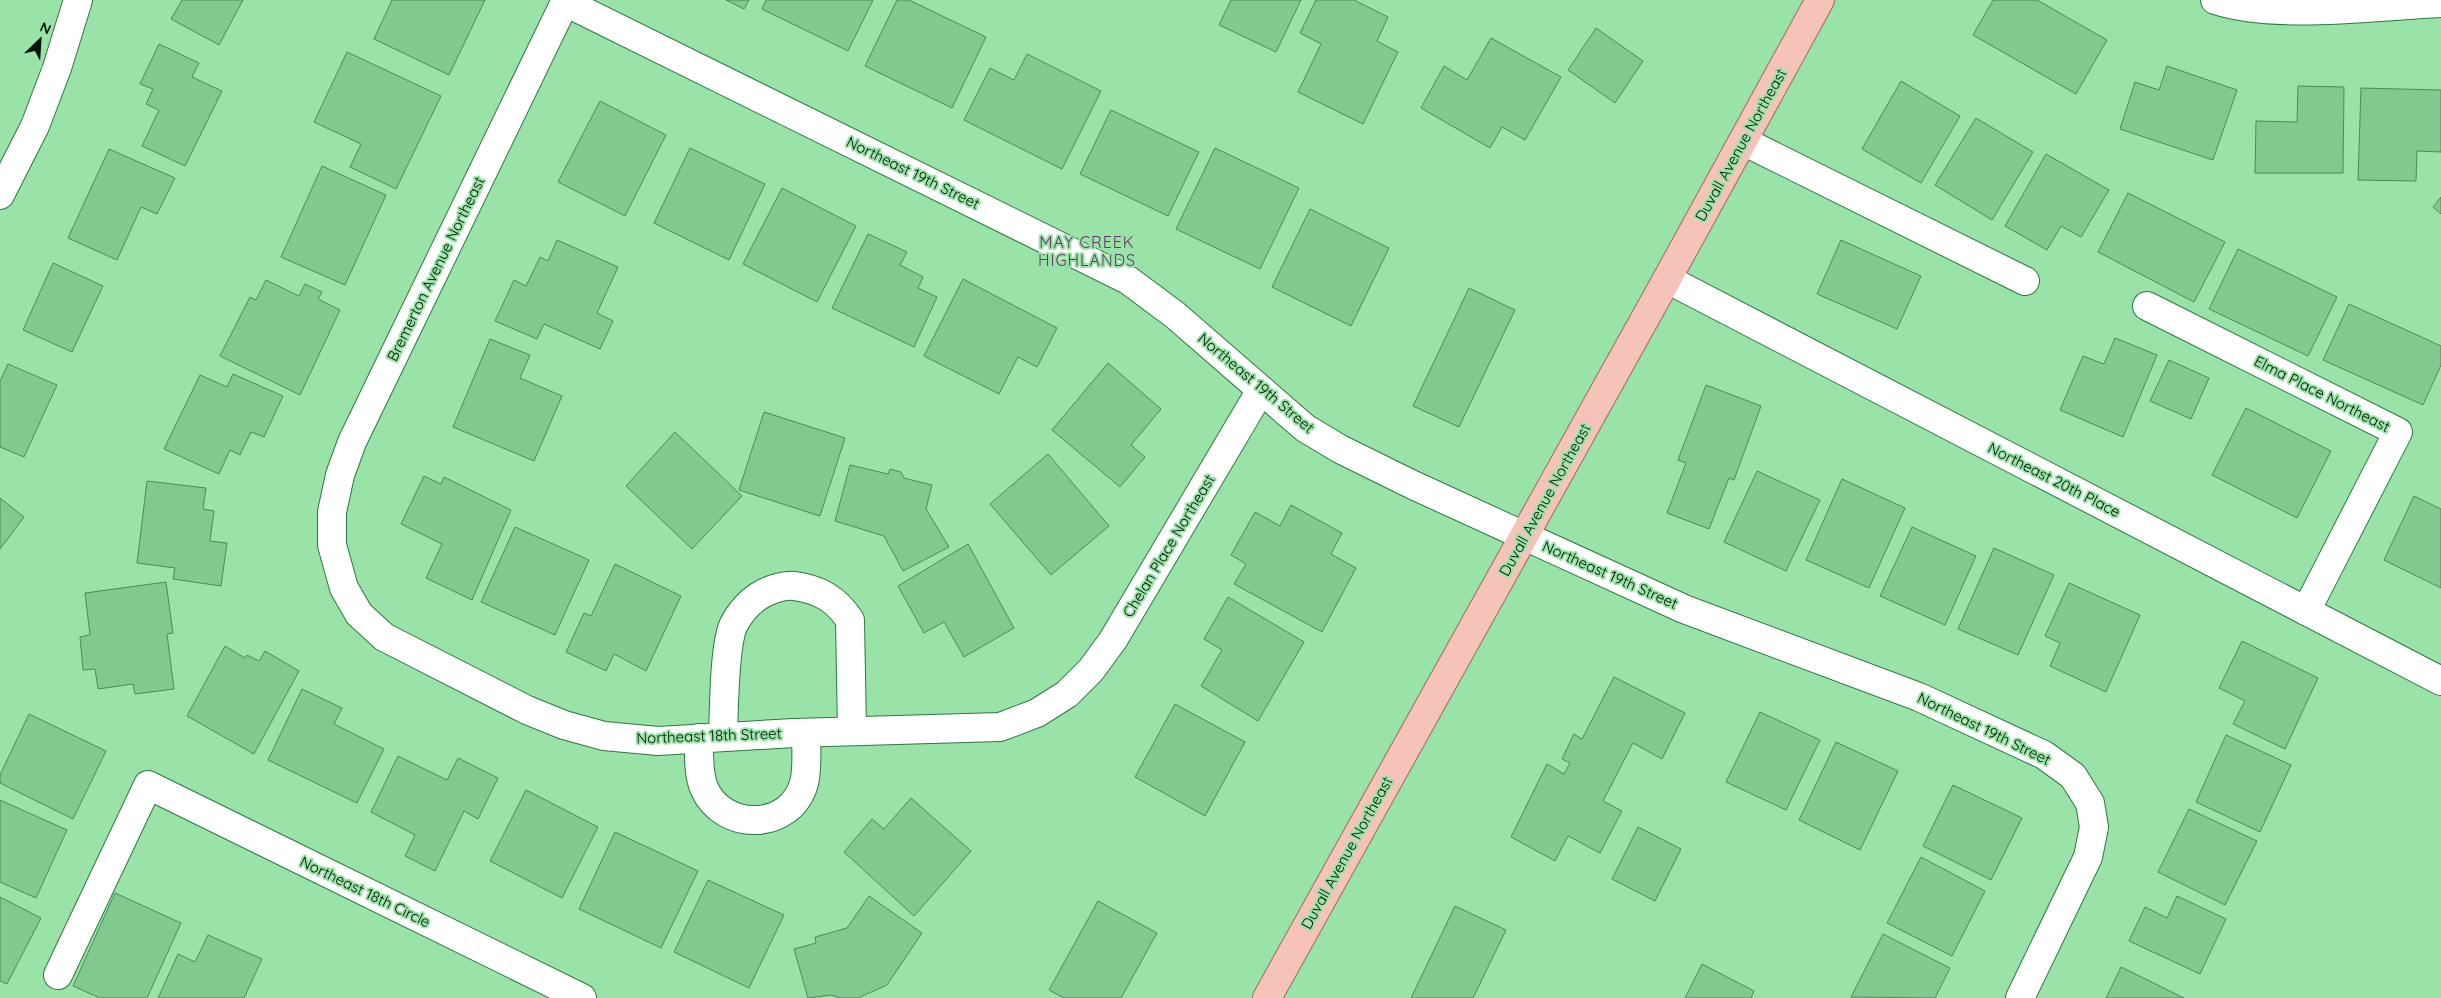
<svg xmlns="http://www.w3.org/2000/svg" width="2441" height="998" viewBox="0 0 2441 998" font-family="Quicksand,sans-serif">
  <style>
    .building { fill: #80c98f; stroke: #468d58 }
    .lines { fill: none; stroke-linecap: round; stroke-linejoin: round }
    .minor-casing { stroke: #2e7742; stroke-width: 30 }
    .major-casing { stroke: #9c6b5c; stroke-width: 30 }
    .minor { stroke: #fff; stroke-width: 28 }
    .major { stroke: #f6c3bb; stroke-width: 28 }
    .labels { text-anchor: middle; stroke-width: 4; stroke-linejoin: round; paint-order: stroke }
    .street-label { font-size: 15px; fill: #001201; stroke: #9ae3a8 }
    .neighbourhood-label { font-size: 16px; letter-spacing: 1px; fill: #693565; stroke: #9ae3a8 }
  </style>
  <rect width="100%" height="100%" fill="#9ae3a8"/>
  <g class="building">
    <polygon points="182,0 243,0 219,45 171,19"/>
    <polygon points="392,0 485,0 449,75 374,39"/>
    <polygon points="726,0 749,0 744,9"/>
    <polygon points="766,0 873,0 848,51 762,9"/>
    <polygon points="897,0 909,0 986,37 952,108 865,66"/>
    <polygon points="1231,0 1301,0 1276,52 1219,25"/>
    <polygon points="1316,0 1354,0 1388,17 1377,41 1398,52 1363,124 1298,92 1321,44 1300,33"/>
    <polygon points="1993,0 2037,0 2107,40 2076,94 1973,35"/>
    <polygon points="1596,28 1643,61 1615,103 1568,70"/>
    <polygon points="1491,38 1561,77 1525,140 1502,127 1490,148 1421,108 1444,66 1467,80"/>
    <polygon points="159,44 199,63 192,77 222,91 185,166 142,146 159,110 146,104 153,89 140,84"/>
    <polygon points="347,52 441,96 396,189 350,167 361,144 314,122"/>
    <polygon points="1027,54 1101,91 1062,169 964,120 990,68 1014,80"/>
    <polygon points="2167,66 2237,90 2213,160 2120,129 2135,82 2159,90"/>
    <polygon points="1901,81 1960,116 1921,183 1862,149"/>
    <polygon points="2298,86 2344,87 2343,173 2255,173 2256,121 2297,122"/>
    <polygon points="2361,88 2441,90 2441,152 2417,151 2416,181 2358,180"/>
    <polygon points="600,101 666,135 625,216 558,182"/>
    <polygon points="1111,110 1199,152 1168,216 1080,174"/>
    <polygon points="1976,118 2033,152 1992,220 1935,185"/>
    <polygon points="690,148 765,184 729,260 654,223"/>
    <polygon points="1215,148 1299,188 1260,269 1176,229"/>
    <polygon points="109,149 175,178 157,214 141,207 117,260 68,238"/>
    <polygon points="2046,154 2109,190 2081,237 2061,226 2047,250 2005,226"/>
    <polygon points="322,166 386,195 345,285 281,257"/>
    <polygon points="782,188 856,226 817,302 743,264"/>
    <polygon points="2128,193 2225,242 2194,302 2098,252"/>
    <polygon points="2441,197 2441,214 2433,207"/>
    <polygon points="1310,209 1389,248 1351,326 1272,287"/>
    <polygon points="868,234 907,252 900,265 923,277 918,288 937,297 914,347 832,308"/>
    <polygon points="557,240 618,267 597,313 613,321 600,349 544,324 537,339 495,321 514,280 526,286 540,257 548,261"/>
    <polygon points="1841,240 1921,276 1897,329 1817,294"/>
    <polygon points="2238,249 2337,297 2308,356 2209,309"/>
    <polygon points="53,263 103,286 72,352 23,330"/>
    <polygon points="963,279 1057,328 1037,367 1018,357 999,394 924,356"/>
    <polygon points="266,280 299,296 305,284 322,292 318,299 340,310 300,395 220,356 250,297 256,300"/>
    <polygon points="1469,288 1515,310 1459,427 1413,406"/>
    <polygon points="2349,304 2441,346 2441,365 2423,405 2323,360"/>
    <polygon points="2115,338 2157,355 2123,437 2060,410 2083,356 2104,364"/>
    <polygon points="490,339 530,355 520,378 562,396 534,461 453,427"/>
    <polygon points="2169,360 2209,378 2191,419 2150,401"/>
    <polygon points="1108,363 1161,409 1131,445 1145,457 1120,487 1052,430"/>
    <polygon points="8,364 57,385 24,457 0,447 0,381"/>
    <polygon points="233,374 283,396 264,437 251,432 240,455 230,450 219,474 164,449 200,375 227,387"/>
    <polygon points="1706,385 1761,406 1734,480 1729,478 1709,529 1667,513 1686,463 1678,460"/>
    <polygon points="2246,408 2331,451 2297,518 2212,475"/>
    <polygon points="764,412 845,438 820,516 739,490"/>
    <polygon points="675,432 742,496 692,549 626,486"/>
    <polygon points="1048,454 1109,526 1051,575 990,504"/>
    <polygon points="850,465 888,474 890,469 901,472 904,478 932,485 926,509 949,547 903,571 884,536 835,521"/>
    <polygon points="1757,471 1820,500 1786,571 1724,542"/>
    <polygon points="424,476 441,484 444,477 511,510 472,600 426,578 442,544 401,524"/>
    <polygon points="1842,479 1905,508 1869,588 1806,560"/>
    <polygon points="147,481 206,488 203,509 214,511 210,541 227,543 221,586 173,579 175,568 137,563"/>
    <polygon points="2414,496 2441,509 2441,588 2384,560"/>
    <polygon points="0,498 24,517 0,549"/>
    <polygon points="1291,505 1342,533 1331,554 1356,568 1322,632 1234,584 1246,564 1231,555 1255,512 1280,526"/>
    <polygon points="515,527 589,560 555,635 481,602"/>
    <polygon points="1912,527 1976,556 1945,625 1880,596"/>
    <polygon points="968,544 1014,628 964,657 944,622 924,633 898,586"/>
    <polygon points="1994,548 2054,575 2018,655 1958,629"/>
    <polygon points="615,564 681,596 646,671 614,654 606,671 566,652 584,613 591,616"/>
    <polygon points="166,582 173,633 167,634 174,689 135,694 133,684 98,689 95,669 83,670 80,637 90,635 85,593"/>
    <polygon points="2069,583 2140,615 2106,692 2050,666 2060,643 2045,636"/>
    <polygon points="1228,597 1304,642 1258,721 1201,686 1222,650 1204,639"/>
    <polygon points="2242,641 2318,678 2285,749 2233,724 2245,701 2219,688"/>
    <polygon points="225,646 245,658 247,655 259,661 265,651 299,671 254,754 187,716"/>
    <polygon points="1614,677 1685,713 1662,759 1633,743 1603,801 1622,811 1600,853 1568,836 1555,861 1511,837 1547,764 1564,774 1570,763 1562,759 1574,734 1582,739"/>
    <polygon points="302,689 342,708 334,724 384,749 357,803 268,760"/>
    <polygon points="1175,704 1245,742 1205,816 1135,777"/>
    <polygon points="1760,712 1820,740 1786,810 1726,782"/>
    <polygon points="29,714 106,751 73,819 0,783 0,775"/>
    <polygon points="2226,735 2291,765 2260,832 2196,802"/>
    <polygon points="1836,742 1898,771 1860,850 1799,820"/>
    <polygon points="398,756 447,780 458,758 498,778 478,819 464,811 435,871 405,856 415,835 371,812"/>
    <polygon points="1953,785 2022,818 1991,880 1923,846"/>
    <polygon points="526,790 598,827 562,898 490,861"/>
    <polygon points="911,798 971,851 914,916 844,852 872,819 884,829"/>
    <polygon points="0,800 67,830 36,898 0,882"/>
    <polygon points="2189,809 2257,841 2225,905 2158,872"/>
    <polygon points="1638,827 1681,849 1655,901 1612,879"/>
    <polygon points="615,832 698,871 661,948 579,909"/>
    <polygon points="1921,857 1985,891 1952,956 1887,923"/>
    <polygon points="708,880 784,915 749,988 674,952"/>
    <polygon points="115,893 181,923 147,998 100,998 73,986"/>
    <polygon points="869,896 922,933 887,985 858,998 840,998 831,995 808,998 794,949 816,943 815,937 847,928"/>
    <polygon points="2177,896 2226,919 2200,974 2129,941 2145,907 2167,918"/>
    <polygon points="0,897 41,918 7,984 0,981"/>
    <polygon points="1098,901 1157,933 1121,998 1064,998 1049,990"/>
    <polygon points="1455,906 1506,930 1473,998 1411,998"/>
    <polygon points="1883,934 1950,968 1935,998 1851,997"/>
    <polygon points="208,935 262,959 244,998 158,998 178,954 195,962"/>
    <polygon points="1702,964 1754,991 1751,998 1685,998"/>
    <polygon points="2121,967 2184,998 2106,998"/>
  </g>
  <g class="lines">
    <g class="minor-casing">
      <g id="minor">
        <polyline points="566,0 352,442 340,475 332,512 332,545 344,588 359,614 384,637 527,710 564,725 604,736 658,741 794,733 1000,727 1037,713 1067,694 1091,670 1113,640 1261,390"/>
        <path d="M 2215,0 C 2277,20 2375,6 2441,3"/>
        <polyline points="565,2 1128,280 1175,315 1305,428 1340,449 1413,485 1684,609 1919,697 2044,755 2073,776 2090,803 2094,827 2088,857 2020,998"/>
        <polyline points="1743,141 2025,281"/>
        <polyline points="0,195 35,126 57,68 78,0"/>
        <polyline points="1667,279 2441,681"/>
        <polyline points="2147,306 2398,432 2306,611"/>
        <path d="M 723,737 C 724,710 724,648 733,626 C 740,612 751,600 764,593 C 773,589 784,585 794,586 C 819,589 836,599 850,620 L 852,731"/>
        <path d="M 699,738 C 699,754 698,773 704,788 C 723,832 791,831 804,783 C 808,768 806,749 806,733"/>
        <polyline points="58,975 148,785 582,998"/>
      </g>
    </g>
    <g class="major-casing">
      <polyline id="major" points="1267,998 1667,279 1820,0"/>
    </g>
    <use href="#minor" class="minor"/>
    <use href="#major" class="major"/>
  </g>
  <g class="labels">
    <g class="street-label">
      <text transform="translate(1741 145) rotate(-61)" y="5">Duvall Avenue Northeast</text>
      <text transform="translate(913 173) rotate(26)" y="5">Northeast 19th Street</text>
      <text transform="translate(436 269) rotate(-64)" y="5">Bremerton Avenue Northeast</text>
      <text transform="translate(1256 383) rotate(40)" y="5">Northeast 19th Street</text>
      <text transform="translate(2322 394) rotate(27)" y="5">Elma Place Northeast</text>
      <text transform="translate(2054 480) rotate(27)" y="5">Northeast 20th Place</text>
      <text transform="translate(1545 500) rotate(-61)" y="5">Duvall Avenue Northeast</text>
      <text transform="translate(1169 546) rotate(-59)" y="5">Chelan Place Northeast</text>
      <text transform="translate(1610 575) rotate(24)" y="5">Northeast 19th Street</text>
      <text transform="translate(1984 729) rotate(26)" y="5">Northeast 19th Street</text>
      <text transform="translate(709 736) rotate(-2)" y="5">Northeast 18th Street</text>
      <text transform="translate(1347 853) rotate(-61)" y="5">Duvall Avenue Northeast</text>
      <text transform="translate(365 892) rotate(26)" y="5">Northeast 18th Circle</text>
    </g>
    <g class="neighbourhood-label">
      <text x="1087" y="248">MAY CREEK<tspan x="1087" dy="18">HIGHLANDS</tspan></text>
    </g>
  </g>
  <g transform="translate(40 40) rotate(25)" stroke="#9ae3a8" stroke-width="4" paint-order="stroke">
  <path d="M0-4L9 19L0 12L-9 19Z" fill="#001201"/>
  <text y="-8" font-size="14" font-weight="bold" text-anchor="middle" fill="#001201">N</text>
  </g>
</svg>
